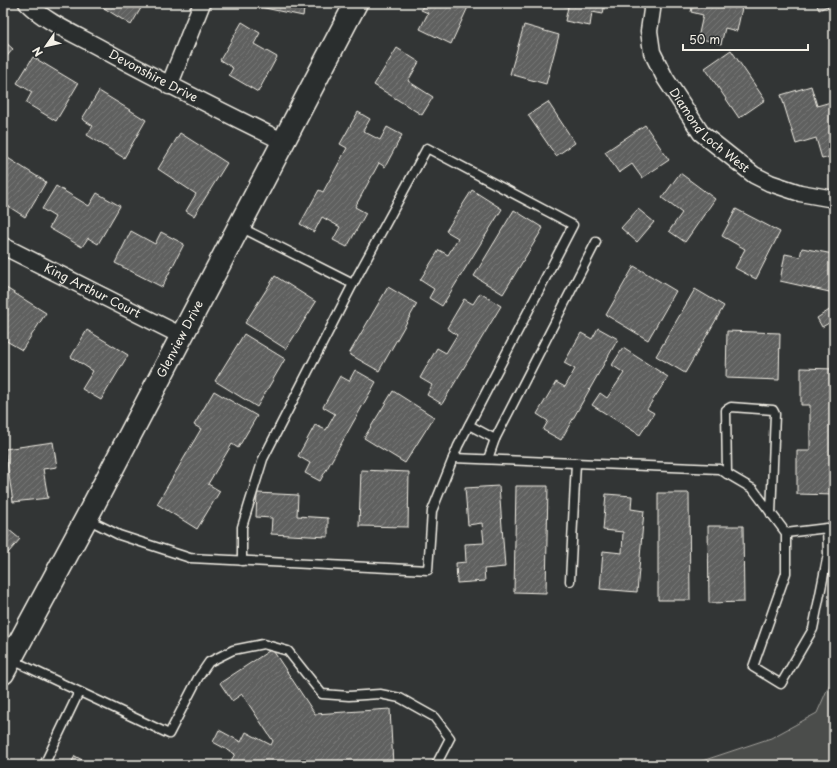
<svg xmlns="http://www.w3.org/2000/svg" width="837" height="768" viewBox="0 0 837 768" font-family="'Playpen Sans',sans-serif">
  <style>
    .grass { fill: #4b4d4c; stroke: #a09f9a }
    .building { fill: url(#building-hatch); stroke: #f4f1e8 }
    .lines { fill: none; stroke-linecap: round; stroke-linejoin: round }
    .lane-casing { stroke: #f4f1e8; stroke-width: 11 }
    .street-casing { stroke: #f4f1e8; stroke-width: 19 }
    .secondary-casing { stroke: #f4f1e8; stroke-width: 25 }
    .lane { stroke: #2a2d2e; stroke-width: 8 }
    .street { stroke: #2a2d2e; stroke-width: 16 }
    .secondary { stroke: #2a2d2e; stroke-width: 22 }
    .labels { text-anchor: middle; stroke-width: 3; stroke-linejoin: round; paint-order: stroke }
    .street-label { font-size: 12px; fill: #f4f1e8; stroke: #2a2d2e }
  </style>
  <defs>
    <pattern id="building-hatch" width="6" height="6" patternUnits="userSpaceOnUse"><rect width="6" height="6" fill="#5f605f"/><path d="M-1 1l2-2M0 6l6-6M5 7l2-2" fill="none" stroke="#777776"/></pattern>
  </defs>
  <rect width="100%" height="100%" fill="#323535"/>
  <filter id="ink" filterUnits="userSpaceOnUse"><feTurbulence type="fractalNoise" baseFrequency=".025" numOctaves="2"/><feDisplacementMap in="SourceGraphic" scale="8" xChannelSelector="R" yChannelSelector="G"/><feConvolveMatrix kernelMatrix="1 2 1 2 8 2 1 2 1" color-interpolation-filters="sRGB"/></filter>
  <g filter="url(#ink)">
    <polygon class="grass" points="834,674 834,765 690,765 771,738 817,713"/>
    <g class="building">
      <polygon points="96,3 144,3 131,25"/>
      <polygon points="261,3 305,3 303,16 260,7"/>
      <polygon points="424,3 461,3 468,7 451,44 420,29 428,13 421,10"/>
      <polygon points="555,3 605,3 603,14 592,12 590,26 565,21 568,7"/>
      <polygon points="693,3 743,3 737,31 725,28 721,44 698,38 703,15 691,12"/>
      <polygon points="816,3 834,3 834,22 827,6 819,10"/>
      <polygon points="242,22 260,33 254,44 277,57 258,92 229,75 233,68 220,60"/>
      <polygon points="524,25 559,35 546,84 510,74"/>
      <polygon points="3,40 13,49 3,61"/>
      <polygon points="397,48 419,62 408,81 433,97 422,115 374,85"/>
      <polygon points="731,50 765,100 739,118 705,68"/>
      <polygon points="33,57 78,84 56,121 26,103 32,92 17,83"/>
      <polygon points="811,86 817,106 834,101 834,156 822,159 816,138 796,144 781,95"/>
      <polygon points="99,91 146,120 124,158 87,135 93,126 82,119"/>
      <polygon points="548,102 575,143 556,156 528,115"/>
      <polygon points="358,112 370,119 363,131 380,140 387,127 402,135 385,167 379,163 355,207 366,213 347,247 333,240 340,227 322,217 314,232 300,224 319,190 323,192 347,148 340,144"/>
      <polygon points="645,125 669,160 642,178 632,164 619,173 605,152"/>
      <polygon points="180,133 227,163 194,216 186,211 196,194 158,169"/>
      <polygon points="3,155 46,182 25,217 3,203"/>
      <polygon points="680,173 715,199 685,242 669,231 682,213 662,198"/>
      <polygon points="56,186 89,206 97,193 120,206 98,244 88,238 82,247 49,228 55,217 42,209"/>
      <polygon points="472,190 502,209 442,306 429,298 434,289 420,280 439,250 448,255 458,238 446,231"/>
      <polygon points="638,209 654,222 637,242 621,228"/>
      <polygon points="736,209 780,232 756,279 735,268 745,249 722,236"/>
      <polygon points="514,210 543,228 503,294 474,276"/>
      <polygon points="131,231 155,244 161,232 184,244 162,287 115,263"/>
      <polygon points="802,248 833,254 832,261 834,262 834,293 780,281 785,254 800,257"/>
      <polygon points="634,266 676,291 648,340 606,315"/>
      <polygon points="275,276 316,302 286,349 245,323"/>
      <polygon points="3,286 46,313 22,350 3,339"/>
      <polygon points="388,287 417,304 379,371 349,354"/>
      <polygon points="695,289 724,306 685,373 656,356"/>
      <polygon points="480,293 501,306 442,404 427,395 432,385 420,378 437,348 446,353 457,335 447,328 464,299 473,304"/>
      <polygon points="834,307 834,320 822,327 817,318"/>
      <polygon points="598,328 618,339 561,440 543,430 548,421 537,414 556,382 565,387 575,369 564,363 581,333 592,339"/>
      <polygon points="87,330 128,355 101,400 82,389 93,371 71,357"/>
      <polygon points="727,331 780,333 779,380 726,378"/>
      <polygon points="244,334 285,359 257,407 215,381"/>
      <polygon points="623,348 668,377 647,409 654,413 640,435 592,405 600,393 607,398 624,373 612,365"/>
      <polygon points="801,368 834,369 834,495 797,494 797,451 810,451 810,405 801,405"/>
      <polygon points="355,370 376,382 320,481 305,473 310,463 298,456 315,425 326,430 335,414 323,407 340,376 349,381"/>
      <polygon points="214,391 257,416 238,448 232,444 208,484 220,491 197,529 157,504 201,429 194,425"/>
      <polygon points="393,391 434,417 405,463 364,438"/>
      <polygon points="53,442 57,467 43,469 48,498 13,502 5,449"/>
      <polygon points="361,470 409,472 408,527 359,526"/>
      <polygon points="499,486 505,567 484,569 485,581 457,583 456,563 466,562 465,544 484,543 482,523 468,525 465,488"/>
      <polygon points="516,486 548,486 546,593 514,592"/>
      <polygon points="257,493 298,495 297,516 328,518 328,537 271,534 272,518 256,517"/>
      <polygon points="658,493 689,493 690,600 658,600"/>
      <polygon points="606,494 632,496 631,509 644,511 637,592 600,589 603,551 622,553 623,532 603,530"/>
      <polygon points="3,525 20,539 3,559"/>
      <polygon points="708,526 743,526 744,602 709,603"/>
      <polygon points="272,649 315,714 390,709 393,765 372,765 371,761 315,765 232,765 229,764 235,754 213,742 219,730 241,742 246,732 271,745 273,741 242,694 232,701 220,683"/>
      <polygon points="75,756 91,765 70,765"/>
    </g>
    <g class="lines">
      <g class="lane-casing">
        <g id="lane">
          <polyline points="469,425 495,439"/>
          <polyline points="453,458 719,469 753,489 786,533 786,573 753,667 781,684 813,629 828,554 827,528 786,533"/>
          <polyline points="488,459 495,439 596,242"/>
          <polyline points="727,474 726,410 731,407 773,410 775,414 771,514"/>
          <polyline points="87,519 119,535 190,558 428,570 432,511 458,446 573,225 427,148 353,284 240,227"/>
          <polyline points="242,561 242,527 263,459 353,284"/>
          <polyline points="570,581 576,463"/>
          <polyline points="10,659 169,734 198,678 209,662 233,650 263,644 288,651 322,694 349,696 380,694 400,698 434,717 450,738 436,765"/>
          <polyline points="44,765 79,692"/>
        </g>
      </g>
      <g class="street-casing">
        <g id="street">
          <path id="s1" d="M 27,3 C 47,23 77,35 102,49 C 162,82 223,112 284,142"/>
          <path id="s2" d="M 653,3 L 649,31 L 652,52 L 665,78 L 701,133 L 754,175 L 770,183 L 800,193 L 834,199"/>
          <polyline points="169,86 202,3"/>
          <path id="s3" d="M 3,246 L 182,336"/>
        </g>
      </g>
      <g class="secondary-casing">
        <g id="secondary">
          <path id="s4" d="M 3,673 L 86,519 L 356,3"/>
        </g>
      </g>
      <use href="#lane" class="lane"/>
      <use href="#street" class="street"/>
      <use href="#secondary" class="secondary"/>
    </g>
  </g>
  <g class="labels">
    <g class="street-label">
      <text dy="4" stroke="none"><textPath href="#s1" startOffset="146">Devonshire Drive</textPath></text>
      <text dy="4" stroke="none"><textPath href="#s2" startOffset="148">Diamond Loch West</textPath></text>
      <text dy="4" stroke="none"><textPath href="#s3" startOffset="100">King Arthur Court</textPath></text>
      <text dy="4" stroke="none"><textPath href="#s4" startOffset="378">Glenview Drive</textPath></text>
    </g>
  </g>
  <rect width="837" height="768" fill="none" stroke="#2a2d2e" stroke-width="16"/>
  <rect x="8" y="8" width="821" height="752" fill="none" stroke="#f4f1e8" stroke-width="1.5" filter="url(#ink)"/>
  <g transform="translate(46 46) rotate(236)" stroke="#2a2d2e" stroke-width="3" paint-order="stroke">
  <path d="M0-3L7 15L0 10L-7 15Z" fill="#f4f1e8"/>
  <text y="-6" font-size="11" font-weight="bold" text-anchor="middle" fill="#f4f1e8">N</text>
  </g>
  <path d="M683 44v6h125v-6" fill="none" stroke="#f4f1e8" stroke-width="2"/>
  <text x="689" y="44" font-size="12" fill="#f4f1e8" stroke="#2a2d2e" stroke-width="3" paint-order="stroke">50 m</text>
</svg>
